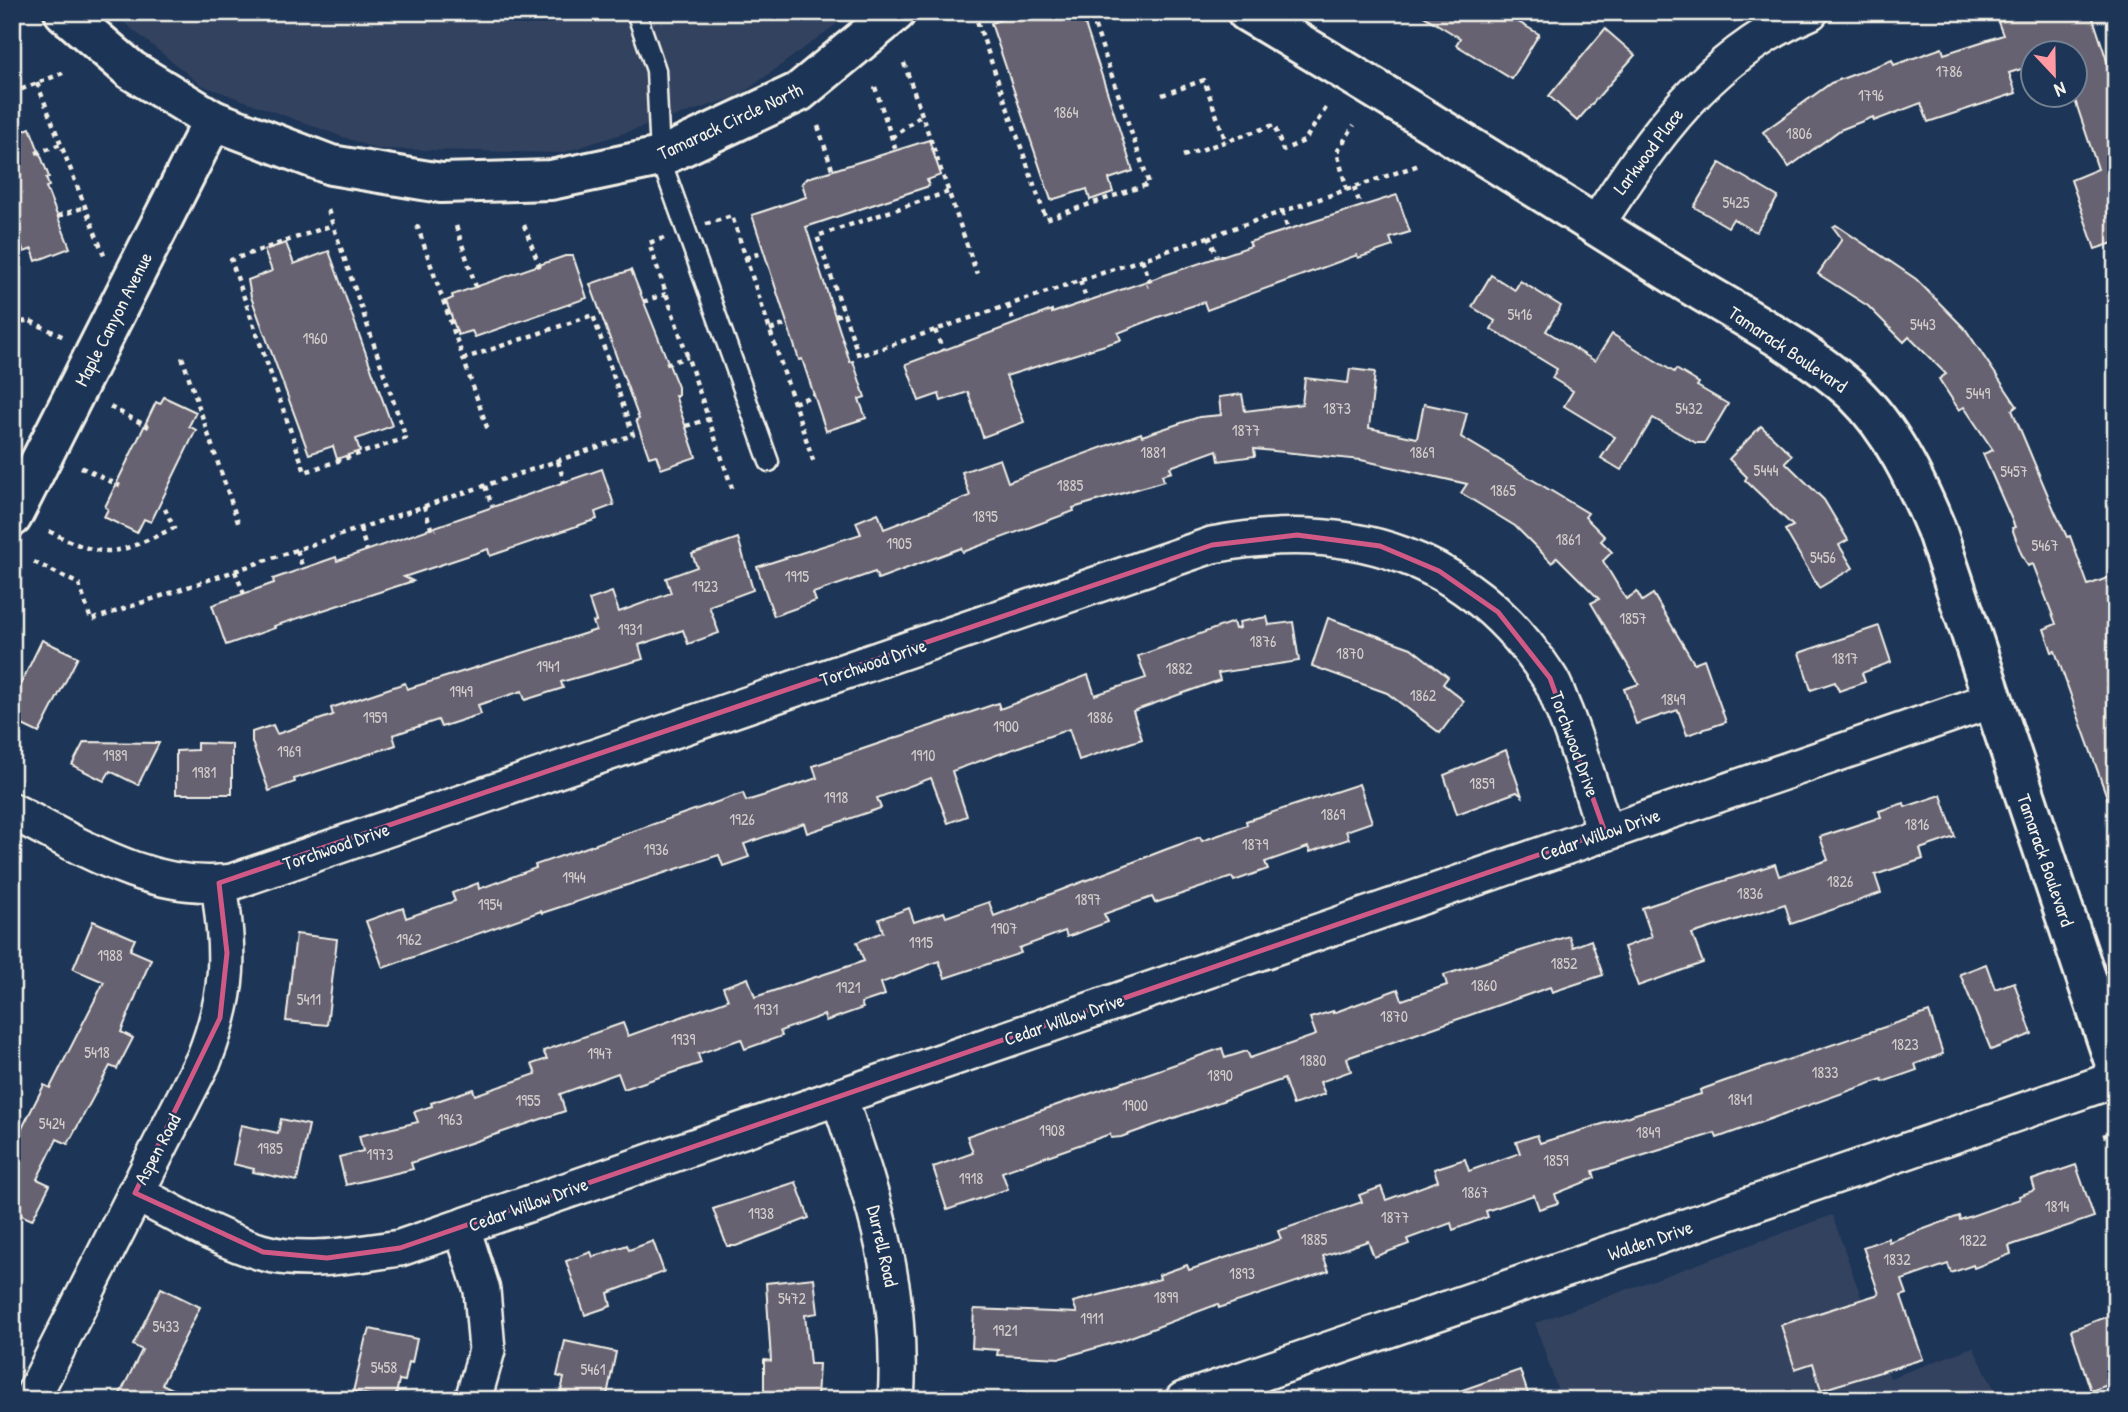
<svg xmlns="http://www.w3.org/2000/svg" width="2128" height="1412" viewBox="0 0 2128 1412" font-family="'Patrick Hand',sans-serif">
  <style>
    .built { fill: #33425f }
    .building { fill: #666272; stroke: #f4f1e8; stroke-width: 2 }
    .lines { fill: none; stroke-linecap: round; stroke-linejoin: round }
    .lane-casing { stroke: #f4f1e8; stroke-width: 23 }
    .street-casing { stroke: #f4f1e8; stroke-width: 40 }
    .secondary-casing { stroke: #f4f1e8; stroke-width: 44 }
    .path { stroke: #f4f1e8; stroke-width: 4.5; stroke-dasharray: 5 5; stroke-linecap: butt }
    .lane { stroke: #1d3557; stroke-width: 18 }
    .street { stroke: #1d3557; stroke-width: 35 }
    .secondary { stroke: #1d3557; stroke-width: 38 }
    .marked { fill: none; stroke: #d15985; stroke-width: 5; stroke-linejoin: round }
    .labels { text-anchor: middle; stroke-width: 5; stroke-linejoin: round; paint-order: stroke }
    .number-label { font-size: 16px; fill: #d0cdca }
    .street-label { font-size: 19px; fill: #f4f1e8; stroke: #1d3557 }
  </style>
  <rect width="100%" height="100%" fill="#1d3557"/>
  <filter id="ink" filterUnits="userSpaceOnUse"><feTurbulence type="fractalNoise" baseFrequency=".0143" numOctaves="2"/><feDisplacementMap in="SourceGraphic" scale="14" xChannelSelector="R" yChannelSelector="G"/><feConvolveMatrix kernelMatrix="1 2 1 2 8 2 1 2 1" color-interpolation-filters="sRGB"/></filter>
  <g filter="url(#ink)">
    <g class="built">
      <polygon points="111,12 853,12 739,96 562,153 376,149 201,85"/>
      <polygon points="1832,1215 1890,1378 1973,1347 2000,1400 1561,1400 1535,1323"/>
    </g>
    <g class="building">
      <polygon points="1022,12 1081,12 1133,171 1109,179 1113,192 1090,200 1087,189 1051,200 991,23"/>
      <polygon points="1417,12 1501,12 1539,34 1512,79 1456,45 1460,38"/>
      <polygon points="2027,12 2091,12 2111,73 2116,71 2116,242 2095,249 2071,180 2098,169 2073,94 2076,94 2076,52 2034,52 2034,65 2009,73 2016,93 1928,122 1921,103 1874,121 1873,117 1840,130 1789,167 1763,132 1831,83 1892,60 1894,65 1942,48 1944,54 2003,35 1998,22"/>
      <polygon points="1605,29 1635,55 1577,121 1549,96"/>
      <polygon points="30,128 49,177 46,178 49,186 46,187 70,248 36,261 32,249 24,252 12,221 12,135"/>
      <polygon points="929,140 941,175 927,180 929,186 806,227 850,362 853,361 865,397 859,399 866,418 826,431 802,359 799,360 752,215 806,197 802,183 808,178"/>
      <polygon points="1720,163 1778,197 1756,232 1733,219 1728,227 1694,207"/>
      <polygon points="1397,195 1410,232 1390,238 1393,246 1358,258 1357,255 1207,310 1204,302 1158,317 1118,333 1121,340 1006,376 1024,422 983,437 968,392 941,401 939,394 919,401 906,364 1052,310 1052,313 1251,246 1249,242"/>
      <polygon points="1836,225 1916,279 1966,330 2017,406 2012,410 2055,512 2067,537 2070,536 2088,585 2116,575 2116,814 2113,814 2055,651 2052,652 2044,629 2056,624 2033,564 2028,566 2021,553 2012,528 2015,527 1983,454 1993,450 1964,407 1959,410 1939,379 1946,374 1909,337 1904,342 1868,306 1818,274 1842,239 1833,227"/>
      <polygon points="286,243 294,264 329,251 392,426 356,439 360,451 337,459 333,446 309,454 251,297 248,280 272,271 264,250"/>
      <polygon points="565,256 573,256 587,298 475,337 472,331 458,335 446,301 453,298 452,295"/>
      <polygon points="631,270 678,387 678,395 675,395 696,457 661,469 656,455 649,457 636,420 639,419 590,284"/>
      <polygon points="1491,275 1515,290 1520,281 1561,306 1546,331 1595,361 1612,334 1674,372 1676,369 1699,383 1697,386 1728,404 1705,443 1696,443 1653,418 1621,470 1601,458 1615,437 1564,406 1573,391 1552,378 1557,369 1491,329 1495,321 1472,307"/>
      <polygon points="1350,369 1375,372 1369,428 1417,438 1424,404 1467,413 1461,437 1588,513 1585,517 1605,537 1601,541 1612,552 1603,561 1626,599 1637,592 1642,601 1653,594 1694,663 1704,659 1726,722 1687,735 1678,710 1636,724 1624,689 1639,684 1591,603 1599,599 1557,557 1552,563 1515,526 1461,493 1467,484 1361,460 1254,449 1255,456 1219,461 1217,450 1170,467 1172,472 1162,475 1164,481 1073,508 1074,511 963,552 961,548 878,579 875,572 813,593 816,601 774,616 757,567 861,534 856,522 878,513 884,529 970,496 962,472 1000,459 1008,482 1141,433 1142,436 1199,417 1221,415 1219,397 1242,394 1245,411 1302,404 1305,378 1348,383"/>
      <polygon points="164,397 196,412 189,426 196,430 151,522 144,519 137,533 104,517 108,509 105,507 156,402 160,404"/>
      <polygon points="1761,426 1792,455 1785,462 1824,500 1848,540 1839,545 1853,568 1819,588 1785,530 1793,526 1745,480 1747,477 1729,459"/>
      <polygon points="602,469 614,505 595,512 597,519 490,556 488,549 404,577 413,581 274,626 275,628 226,645 212,605 274,583 273,579 336,557 337,561"/>
      <polygon points="738,538 753,590 709,606 719,633 688,644 683,630 639,645 643,659 561,682 563,688 525,700 522,691 478,705 481,714 441,727 438,720 393,735 396,745 294,779 295,782 269,791 252,742 252,732 273,725 277,734 333,715 331,708 405,683 407,689 596,630 593,622 596,621 589,600 612,592 619,612 671,593 666,578 697,567 692,554"/>
      <polygon points="1267,617 1269,625 1293,622 1299,661 1218,673 1220,680 1133,711 1142,739 1079,760 1069,729 952,771 967,816 948,823 931,778 877,798 881,808 807,833 804,823 744,844 749,857 723,866 719,855 542,913 541,911 383,968 366,921 403,908 406,918 455,901 452,893 478,883 479,889 536,868 535,865 743,793 746,801 769,794 817,778 813,766 998,703 1000,709 1088,675 1095,695 1146,678 1138,656 1233,622 1235,629 1240,628 1239,622"/>
      <polygon points="1328,618 1411,648 1448,677 1443,684 1464,701 1440,733 1387,693 1312,666"/>
      <polygon points="1879,626 1891,662 1862,673 1865,682 1839,691 1835,682 1811,690 1799,653"/>
      <polygon points="42,640 78,657 39,733 12,720 12,702"/>
      <polygon points="84,742 159,743 138,785 110,771 104,781 72,765"/>
      <polygon points="197,743 232,744 232,794 176,794 176,751 197,750"/>
      <polygon points="1506,750 1522,796 1517,792 1457,814 1444,775"/>
      <polygon points="1359,784 1372,822 1346,831 1349,839 1310,852 1308,847 1265,862 1268,869 1234,881 1232,877 1155,903 1152,897 1104,914 1108,922 1067,937 1065,931 1019,948 1021,953 945,978 939,961 881,983 885,995 861,1003 863,1008 826,1021 824,1015 780,1031 782,1036 745,1049 741,1039 698,1054 701,1063 624,1089 618,1073 560,1094 565,1111 411,1163 413,1169 346,1185 339,1157 363,1151 359,1136 418,1122 414,1112 432,1106 431,1103 473,1089 475,1095 536,1074 532,1064 547,1059 543,1051 623,1023 628,1036 728,1000 723,987 748,978 755,997 864,961 857,942 883,932 879,919 909,908 914,922 944,912 946,917 989,902 994,916 1167,849 1200,837 1202,841 1247,825 1246,821"/>
      <polygon points="1941,795 1955,837 1920,849 1923,859 1875,875 1881,893 1791,924 1785,904 1692,934 1703,963 1638,986 1624,947 1652,937 1642,908 1775,864 1779,876 1828,860 1820,837 1881,817 1879,811 1904,803 1905,807"/>
      <polygon points="93,921 135,939 130,950 151,959 121,1032 133,1038 117,1069 110,1066 68,1144 57,1139 37,1179 50,1185 32,1220 19,1214 12,1228 12,1148 44,1085 50,1088 104,982 73,969"/>
      <polygon points="296,934 337,939 327,1025 286,1021"/>
      <polygon points="1569,936 1573,947 1591,940 1603,975 1552,992 1550,987 1347,1058 1351,1071 1320,1082 1325,1094 1293,1105 1284,1079 1121,1137 1111,1138 1110,1134 1002,1172 1008,1189 947,1210 933,1167 973,1153 967,1136 1222,1048 1225,1058 1247,1051 1250,1058 1316,1035 1310,1018 1333,1011 1333,1013 1398,989 1402,1000 1447,985 1444,975"/>
      <polygon points="1986,964 1995,989 2014,982 2032,1034 1991,1050 1960,974"/>
      <polygon points="1929,1012 1943,1054 1915,1064 1917,1070 1883,1082 1882,1079 1717,1138 1715,1133 1593,1171 1595,1178 1555,1194 1558,1203 1539,1209 1534,1195 1486,1211 1488,1217 1453,1230 1451,1223 1407,1239 1409,1244 1374,1257 1368,1241 1323,1256 1329,1271 1219,1308 1218,1304 1120,1341 1061,1358 997,1355 998,1350 972,1348 974,1309 1077,1313 1073,1302 1160,1279 1159,1275 1187,1265 1189,1270 1281,1239 1278,1231 1362,1202 1359,1195 1381,1187 1386,1200 1438,1181 1434,1169 1465,1159 1469,1171 1520,1153 1516,1142 1537,1135 1540,1143 1701,1094 1700,1090 1725,1081"/>
      <polygon points="281,1119 309,1125 297,1181 253,1172 254,1169 233,1164 241,1125 278,1133"/>
      <polygon points="2076,1165 2094,1217 2009,1246 2011,1254 1974,1268 1973,1265 1951,1273 1948,1264 1902,1280 1907,1294 1901,1296 1923,1359 1821,1390 1813,1363 1795,1369 1781,1325 1879,1294 1863,1247 1888,1238 1889,1242 1959,1216 1960,1220 2020,1199 2019,1196 2035,1190 2032,1180"/>
      <polygon points="796,1182 809,1218 736,1246 727,1246 713,1209"/>
      <polygon points="653,1241 664,1272 608,1293 611,1306 585,1315 566,1261 591,1252 593,1257 627,1245 629,1250"/>
      <polygon points="814,1278 818,1313 805,1315 810,1364 819,1364 817,1398 764,1400 764,1360 771,1361 766,1283"/>
      <polygon points="161,1288 200,1307 162,1384 195,1400 117,1400 142,1350 133,1345"/>
      <polygon points="2116,1313 2116,1382 2091,1391 2071,1330"/>
      <polygon points="370,1329 417,1339 412,1363 409,1362 405,1381 399,1380 395,1400 353,1392 366,1336 368,1336"/>
      <polygon points="565,1341 616,1352 606,1400 559,1400 564,1378 557,1376"/>
      <polygon points="1520,1370 1530,1400 1445,1400 1445,1396"/>
    </g>
    <g class="lines">
      <g class="lane-casing">
        <polyline id="lane" points="636,12 656,70 660,157 769,462"/>
      </g>
      <g class="street-casing">
        <g id="street">
          <path d="M 1596,225 C 1653,137 1709,55 1810,12"/>
          <path d="M 12,811 C 80,846 153,893 232,882 L 1212,545 C 1350,518 1470,555 1549,677 C 1556,687 1559,700 1564,711 C 1580,751 1592,791 1605,832"/>
          <path d="M 839,1097 C 874,1201 904,1289 896,1400"/>
          <path d="M 135,1193 C 175,1213 217,1239 261,1252 C 306,1265 356,1254 400,1248 L 1992,700"/>
          <polyline points="462,1228 482,1290 487,1350 473,1400"/>
          <path d="M 31,1400 L 204,1059 C 231,990 229,956 219,883"/>
          <polyline points="1183,1400 2116,1079"/>
        </g>
      </g>
      <g class="secondary-casing">
        <g id="secondary">
          <polyline points="64,12 131,70 213,120 331,165 441,183 551,180 660,157 799,92 896,12"/>
          <path d="M 1247,12 C 1389,96 1529,183 1668,271 C 1725,307 1806,348 1854,393 C 1892,430 1916,481 1936,529 L 2116,1067"/>
          <polyline points="12,517 213,120"/>
        </g>
      </g>
      <g class="path">
        <polyline points="974,12 1046,219 1149,184 1090,12"/>
        <polyline points="904,63 977,274"/>
        <polyline points="37,83 105,258"/>
        <polyline points="875,87 896,151"/>
        <polyline points="12,93 63,73"/>
        <polyline points="1162,95 1204,80 1226,142"/>
        <polyline points="818,126 833,172"/>
        <polyline points="892,138 921,115"/>
        <polyline points="36,153 61,144"/>
        <polyline points="1183,156 1274,125 1283,150 1304,141 1326,108"/>
        <polyline points="1354,187 1361,207"/>
        <polyline points="1347,190 1337,152 1354,125"/>
        <polyline points="948,192 817,236 859,356 1419,165"/>
        <polyline points="328,210 333,225 406,438 305,472 231,260 333,225"/>
        <polyline points="1282,212 1288,229"/>
        <polyline points="58,216 85,207"/>
        <polyline points="706,224 732,216 814,463"/>
        <polyline points="417,225 489,433"/>
        <polyline points="524,225 540,268"/>
        <polyline points="456,226 477,290"/>
        <polyline points="1209,236 1217,257"/>
        <polyline points="664,238 649,243 733,491"/>
        <polyline points="745,258 764,252"/>
        <polyline points="1142,259 1151,284 1147,286"/>
        <polyline points="1080,281 1087,301"/>
        <polyline points="643,302 666,294"/>
        <polyline points="1008,305 1014,323"/>
        <polyline points="835,316 845,313"/>
        <polyline points="12,326 28,320 66,338"/>
        <polyline points="770,330 786,324"/>
        <polyline points="935,330 943,351"/>
        <polyline points="182,357 239,525"/>
        <polyline points="666,364 688,357"/>
        <polyline points="794,403 814,395"/>
        <polyline points="110,407 149,427"/>
        <polyline points="686,426 709,419"/>
        <polyline points="558,461 564,482"/>
        <polyline points="81,467 120,486"/>
        <polyline points="485,486 492,506"/>
        <polyline points="424,506 432,531 436,529"/>
        <polyline points="360,529 367,551"/>
        <path d="M 49,531 C 108,562 116,554 174,528 L 165,509"/>
        <polyline points="297,550 303,569"/>
        <polyline points="34,562 79,584 91,620 633,435 593,315 463,359"/>
        <polyline points="235,571 244,594"/>
        <polyline points="2103,1136 2116,1132"/>
        <polyline points="943,1400 943,1388"/>
      </g>
      <use href="#lane" class="lane"/>
      <use href="#street" class="street"/>
      <use href="#secondary" class="secondary"/>
    </g>
  </g>
  <path class="marked" d="M 1297,535 L 1380,546 L 1439,571 L 1498,612 L 1550,678 L 1605,832 L 400,1248 L 327,1258 L 263,1252 L 135,1193 L 220,1018 L 227,953 L 219,883 L 1212,545 Z"/>
  <g class="labels">
    <g class="number-label">
      <text x="1949" y="77">1786</text>
      <text x="1871" y="101">1796</text>
      <text x="1066" y="118">1864</text>
      <text x="1799" y="139">1806</text>
      <text x="1736" y="208">5425</text>
      <text x="1520" y="320">5416</text>
      <text x="1923" y="330">5443</text>
      <text x="315" y="344">1960</text>
      <text x="1978" y="399">5449</text>
      <text x="1337" y="414">1873</text>
      <text x="1689" y="414">5432</text>
      <text x="1246" y="436">1877</text>
      <text x="1153" y="458">1881</text>
      <text x="1422" y="458">1869</text>
      <text x="1766" y="476">5444</text>
      <text x="2014" y="477">5457</text>
      <text x="1070" y="491">1885</text>
      <text x="1503" y="496">1865</text>
      <text x="985" y="522">1895</text>
      <text x="1568" y="545">1861</text>
      <text x="899" y="549">1905</text>
      <text x="2045" y="551">5467</text>
      <text x="1823" y="563">5456</text>
      <text x="797" y="582">1915</text>
      <text x="705" y="592">1923</text>
      <text x="1633" y="624">1857</text>
      <text x="630" y="635">1931</text>
      <text x="1263" y="647">1876</text>
      <text x="1350" y="659">1870</text>
      <text x="1845" y="664">1817</text>
      <text x="548" y="672">1941</text>
      <text x="1179" y="674">1882</text>
      <text x="461" y="697">1949</text>
      <text x="1423" y="701">1862</text>
      <text x="1673" y="705">1849</text>
      <text x="375" y="723">1959</text>
      <text x="1100" y="723">1886</text>
      <text x="1006" y="732">1900</text>
      <text x="289" y="757">1969</text>
      <text x="115" y="761">1989</text>
      <text x="923" y="761">1910</text>
      <text x="204" y="778">1981</text>
      <text x="1482" y="789">1859</text>
      <text x="836" y="803">1918</text>
      <text x="1333" y="820">1869</text>
      <text x="742" y="825">1926</text>
      <text x="1917" y="830">1816</text>
      <text x="1255" y="850">1879</text>
      <text x="656" y="855">1936</text>
      <text x="574" y="883">1944</text>
      <text x="1840" y="887">1826</text>
      <text x="1750" y="899">1836</text>
      <text x="1088" y="905">1897</text>
      <text x="490" y="910">1954</text>
      <text x="1004" y="934">1907</text>
      <text x="409" y="945">1962</text>
      <text x="921" y="948">1915</text>
      <text x="110" y="961">1988</text>
      <text x="1564" y="969">1852</text>
      <text x="1484" y="991">1860</text>
      <text x="848" y="993">1921</text>
      <text x="309" y="1005">5411</text>
      <text x="766" y="1015">1931</text>
      <text x="1394" y="1022">1870</text>
      <text x="683" y="1045">1939</text>
      <text x="1905" y="1050">1823</text>
      <text x="97" y="1058">5418</text>
      <text x="600" y="1059">1947</text>
      <text x="1313" y="1066">1880</text>
      <text x="1825" y="1078">1833</text>
      <text x="1220" y="1081">1890</text>
      <text x="1740" y="1105">1841</text>
      <text x="528" y="1106">1955</text>
      <text x="1135" y="1111">1900</text>
      <text x="450" y="1125">1963</text>
      <text x="52" y="1129">5424</text>
      <text x="1052" y="1136">1908</text>
      <text x="1648" y="1138">1849</text>
      <text x="270" y="1154">1985</text>
      <text x="380" y="1160">1973</text>
      <text x="1556" y="1166">1859</text>
      <text x="971" y="1184">1918</text>
      <text x="1475" y="1198">1867</text>
      <text x="2057" y="1212">1814</text>
      <text x="761" y="1219">1938</text>
      <text x="1395" y="1223">1877</text>
      <text x="1314" y="1245">1885</text>
      <text x="1973" y="1246">1822</text>
      <text x="1897" y="1265">1832</text>
      <text x="1242" y="1279">1893</text>
      <text x="1166" y="1303">1899</text>
      <text x="792" y="1304">5472</text>
      <text x="1092" y="1324">1911</text>
      <text x="166" y="1332">5433</text>
      <text x="1005" y="1336">1921</text>
      <text x="384" y="1373">5458</text>
      <text x="593" y="1375">5461</text>
    </g>
    <g class="street-label">
      <text transform="translate(730 121) rotate(-25)" y="7">Tamarack Circle North</text>
      <text transform="translate(1648 151) rotate(-53)" y="7">Larkwood Place</text>
      <text transform="translate(113 319) rotate(-63)" y="7">Maple Canyon Avenue</text>
      <text transform="translate(1788 349) rotate(34)" y="7">Tamarack Boulevard</text>
      <text transform="translate(873 662) rotate(-19)" y="7">Torchwood Drive</text>
      <text transform="translate(1575 744) rotate(70)" y="7">Torchwood Drive</text>
      <text transform="translate(1600 834) rotate(-19)" y="7">Cedar Willow Drive</text>
      <text transform="translate(336 846) rotate(-19)" y="7">Torchwood Drive</text>
      <text transform="translate(2046 860) rotate(71)" y="7">Tamarack Boulevard</text>
      <text transform="translate(1064 1019) rotate(-19)" y="7">Cedar Willow Drive</text>
      <text transform="translate(157 1149) rotate(-62)" y="7">Aspen Road</text>
      <text transform="translate(528 1204) rotate(-20)" y="7">Cedar Willow Drive</text>
      <text transform="translate(1650 1240) rotate(-19)" y="7">Walden Drive</text>
      <text transform="translate(883 1246) rotate(77)" y="7">Durrell Road</text>
    </g>
  </g>
  <rect width="2128" height="1412" fill="none" stroke="#1d3557" stroke-width="42"/>
  <rect x="21" y="21" width="2086" height="1370" fill="none" stroke="#f4f1e8" stroke-width="2.5" filter="url(#ink)"/>
  <g transform="translate(2054 74) rotate(158)"><circle r="33" fill="#1d3557" stroke="#738091" stroke-width="2"/>
  <path d="M0-5L12 26L0 18L-12 26Z" fill="#ff9aa2"/>
  <text y="-10" font-size="19" font-weight="bold" text-anchor="middle" fill="#f4f1e8">N</text>
  </g>
</svg>
